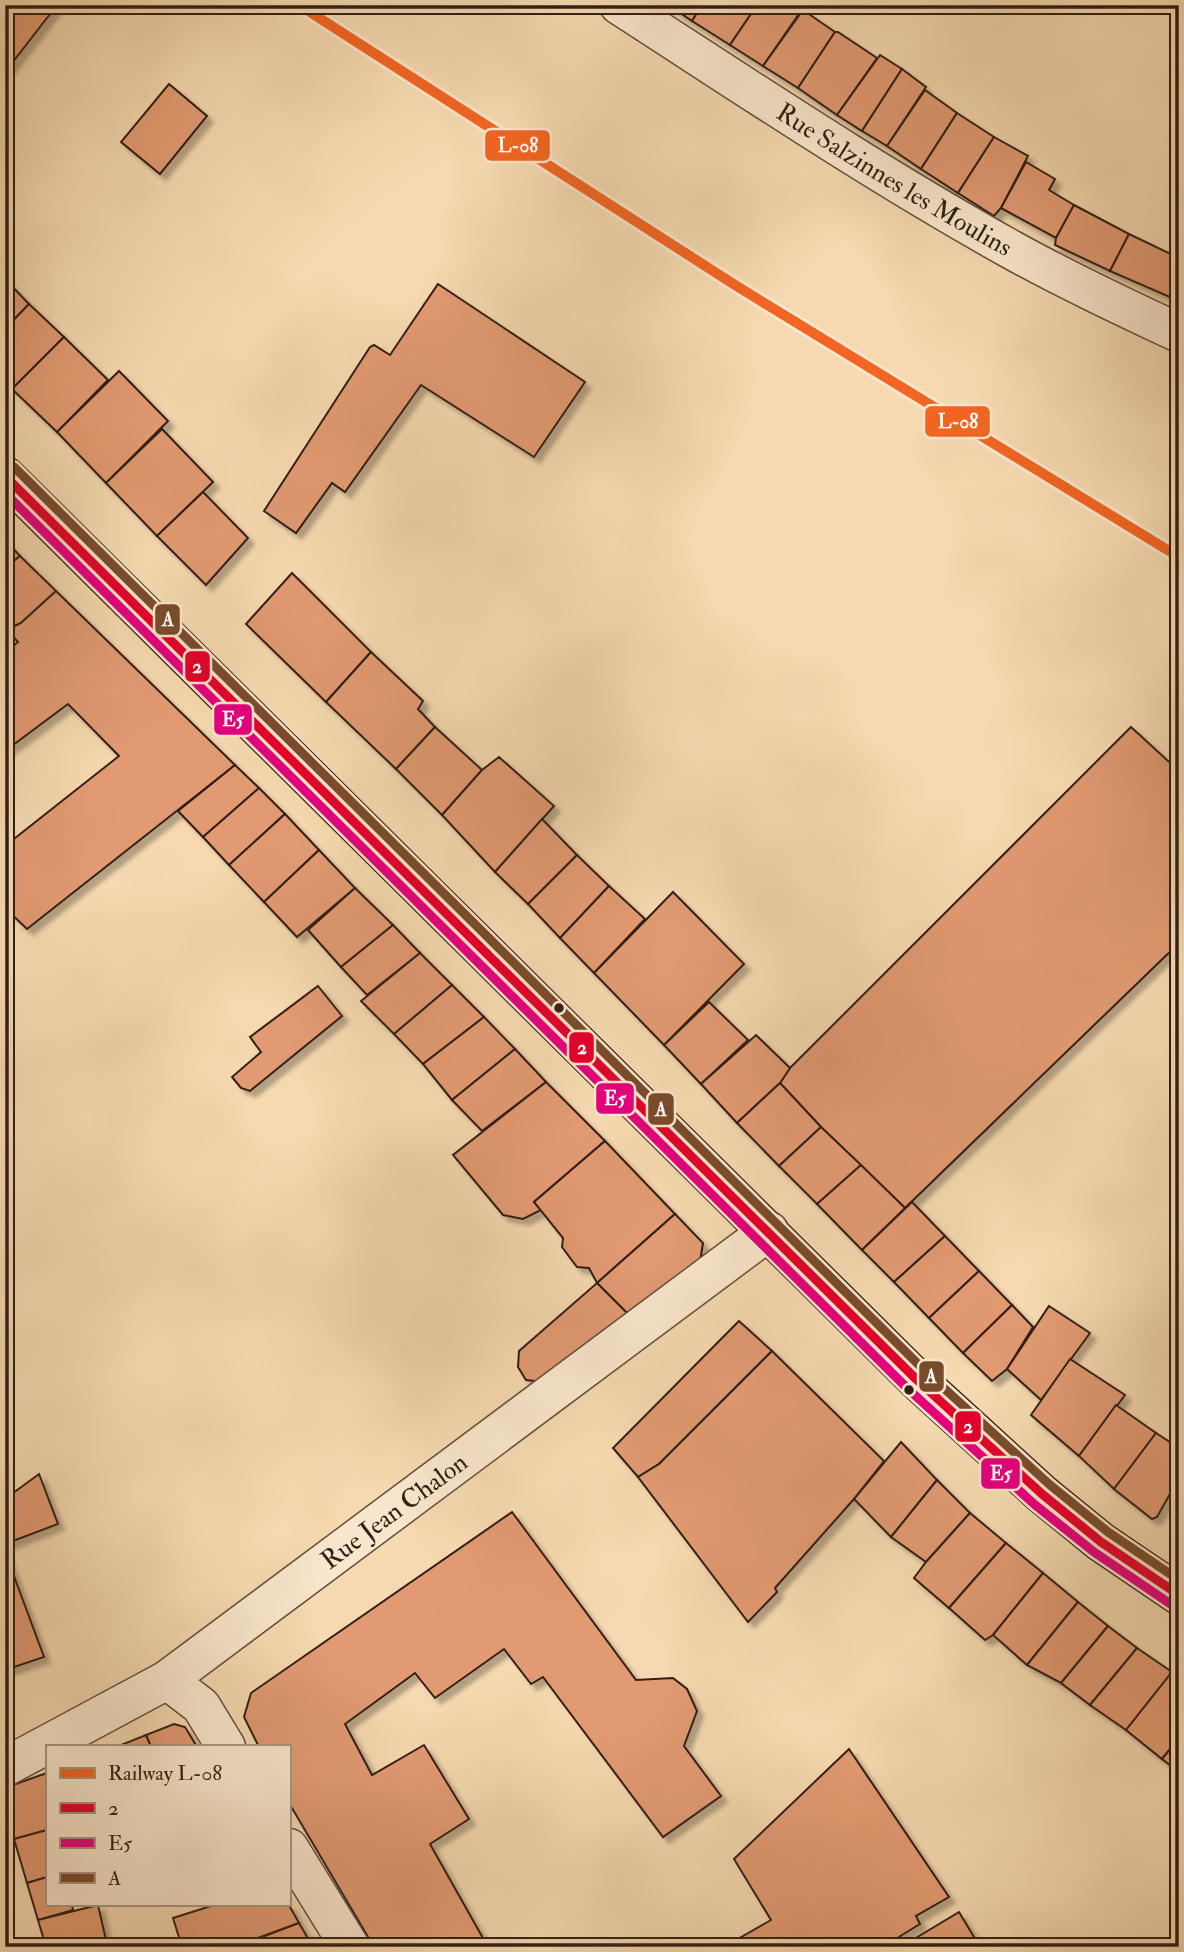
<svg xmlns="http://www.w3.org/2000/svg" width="1184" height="1952" viewBox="0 0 1184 1952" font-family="'IM FELL Double Pica',serif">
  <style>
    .building { fill: #e29a72; stroke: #321f15; stroke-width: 2; filter: url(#shadow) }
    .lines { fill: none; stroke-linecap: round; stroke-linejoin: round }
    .minor-casing { stroke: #634e3c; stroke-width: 41 }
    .major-casing { stroke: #321f15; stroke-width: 41 }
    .minor { stroke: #f9e6cc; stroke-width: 38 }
    .major { stroke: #f6d9b0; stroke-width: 38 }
    .bus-1-casing { stroke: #f9e6cc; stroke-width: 14 }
    .bus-2-casing { stroke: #f9e6cc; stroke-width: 14 }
    .bus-3-casing { stroke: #f9e6cc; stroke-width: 14 }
    .bus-1 { stroke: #e4002b; stroke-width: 9 }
    .bus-2 { stroke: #e5007d; stroke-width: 9 }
    .bus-3 { stroke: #7a4b2a; stroke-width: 9 }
    .rail-1-casing { stroke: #f9e6cc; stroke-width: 16 }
    .rail-1 { stroke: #f26522; stroke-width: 10 }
    .bus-dot { fill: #321f15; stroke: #f9e6cc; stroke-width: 2.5 }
    .labels { text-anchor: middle; stroke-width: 5; stroke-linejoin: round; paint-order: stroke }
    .street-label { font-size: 26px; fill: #321f15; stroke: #f9e6cc }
    .line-badge { stroke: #f9e6cc; stroke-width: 2.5 }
    .badge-label { font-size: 19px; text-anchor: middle; font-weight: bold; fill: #fff }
  </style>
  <defs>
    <filter id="shadow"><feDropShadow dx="6" dy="6" stdDeviation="2" flood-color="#0004"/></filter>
  </defs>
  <rect width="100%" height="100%" fill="#f6d9b0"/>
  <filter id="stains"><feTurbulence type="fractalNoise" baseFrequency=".00286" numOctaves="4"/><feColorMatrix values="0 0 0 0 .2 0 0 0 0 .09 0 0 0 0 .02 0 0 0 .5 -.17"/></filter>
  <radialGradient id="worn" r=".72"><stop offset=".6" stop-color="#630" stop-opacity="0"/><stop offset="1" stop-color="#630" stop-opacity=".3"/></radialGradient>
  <g class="building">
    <polygon points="5,5 57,5 5,72"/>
    <polygon points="669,5 702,5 692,21"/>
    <polygon points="702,5 757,5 730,45 692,21"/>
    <polygon points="757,5 805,5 763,66 730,45"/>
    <polygon points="803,10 835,32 798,88 763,66"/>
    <polygon points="835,32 838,32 877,58 837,115 798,88"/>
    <polygon points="880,55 902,69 862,131 837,115"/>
    <polygon points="902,69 926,87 887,146 862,131"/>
    <polygon points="169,84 207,116 160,174 121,142"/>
    <polygon points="925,90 957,113 921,169 887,146"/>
    <polygon points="957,113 994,137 958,193 921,169"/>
    <polygon points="994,137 1028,156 1001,208 994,216 958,193"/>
    <polygon points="1026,162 1055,179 1049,190 1074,205 1056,238 1001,208"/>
    <polygon points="1074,205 1129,234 1110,271 1055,245 1056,238"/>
    <polygon points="1129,234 1179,258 1179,301 1110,271"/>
    <polygon points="5,279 29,304 5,329"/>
    <polygon points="438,284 585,382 534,457 421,385 345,492 332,483 296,533 264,511 370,347 374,345 390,355"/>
    <polygon points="29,304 64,337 12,389 5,382 5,329"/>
    <polygon points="64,337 108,380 57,432 12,389"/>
    <polygon points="119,371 168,421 106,483 57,432"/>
    <polygon points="162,429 213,482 157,536 106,483"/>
    <polygon points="203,492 248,538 206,585 157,536"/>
    <polygon points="5,540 20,556 5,568"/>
    <polygon points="20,556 56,591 21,623 5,630 5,568"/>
    <polygon points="292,573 371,652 326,702 246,624"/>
    <polygon points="56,591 235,765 27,929 5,908 5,846 119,756 68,704 5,751 5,653 18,642 7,630 21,623"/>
    <polygon points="371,652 423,701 418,709 435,727 396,769 326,702"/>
    <polygon points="435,727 482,770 442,815 396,769"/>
    <polygon points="1131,727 1179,771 1179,943 905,1208 821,1127 780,1083 790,1068"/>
    <polygon points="499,757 554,806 495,872 442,815 482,770"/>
    <polygon points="235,765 259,788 203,837 178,811"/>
    <polygon points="259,788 285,814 229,865 203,837"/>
    <polygon points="285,814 319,850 264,902 229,865"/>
    <polygon points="542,819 577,855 528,904 495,872"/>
    <polygon points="319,850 355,888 297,937 264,902"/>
    <polygon points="577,855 609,886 560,938 528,904"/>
    <polygon points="609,886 645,919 594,973 560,938"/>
    <polygon points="355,888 393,925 341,967 308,930"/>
    <polygon points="673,892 744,964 664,1045 594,973"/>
    <polygon points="393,925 420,953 367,995 341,967"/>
    <polygon points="420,953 452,985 394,1034 361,1001"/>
    <polygon points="452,985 484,1017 423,1064 394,1034"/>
    <polygon points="318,986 342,1016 250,1091 241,1088 232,1077 261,1052 250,1037"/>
    <polygon points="709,1002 748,1040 701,1084 664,1045"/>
    <polygon points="484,1017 515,1049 452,1100 423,1064"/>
    <polygon points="756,1035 790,1068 780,1083 737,1123 701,1084"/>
    <polygon points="515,1049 546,1082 482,1131 452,1100"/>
    <polygon points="546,1082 605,1141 534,1202 541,1210 523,1219 503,1215 453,1155"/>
    <polygon points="780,1083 821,1127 779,1166 737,1123"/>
    <polygon points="821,1127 861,1165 817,1204 779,1166"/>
    <polygon points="605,1141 675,1214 597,1283 589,1268 577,1267 562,1247 563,1238 534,1202"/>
    <polygon points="861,1165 905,1208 862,1250 817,1204"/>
    <polygon points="912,1202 945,1236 894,1282 862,1250"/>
    <polygon points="675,1214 703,1243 700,1262 630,1316 597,1283"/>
    <polygon points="945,1236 979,1271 929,1318 894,1282"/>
    <polygon points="979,1271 1012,1305 963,1353 929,1318"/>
    <polygon points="597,1283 630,1316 544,1382 526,1380 518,1367 519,1351"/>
    <polygon points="1012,1305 1033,1327 1007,1369 992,1381 963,1353"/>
    <polygon points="1049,1306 1090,1333 1041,1400 1007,1369"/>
    <polygon points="739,1321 772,1351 659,1464 638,1477 613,1448"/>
    <polygon points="772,1351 884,1461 854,1499 775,1588 777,1592 748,1622 638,1477 659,1464"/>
    <polygon points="1070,1359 1125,1395 1079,1456 1031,1415"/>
    <polygon points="1116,1405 1156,1433 1114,1489 1079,1456"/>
    <polygon points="1156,1433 1179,1448 1179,1478 1157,1517 1152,1519 1114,1489"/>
    <polygon points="901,1442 937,1480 891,1537 854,1499"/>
    <polygon points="39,1474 58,1524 5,1544 5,1499"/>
    <polygon points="937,1480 970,1513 926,1562 891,1537"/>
    <polygon points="512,1512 636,1680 673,1678 687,1689 697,1711 684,1746 721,1796 663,1837 543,1677 531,1684 504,1649 435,1698 415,1673 345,1724 372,1775 424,1745 469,1819 430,1844 488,1947 374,1947 289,1803 289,1747 259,1747 244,1717 251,1693"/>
    <polygon points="970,1513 1006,1543 949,1608 914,1578 926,1562"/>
    <polygon points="1006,1543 1043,1573 993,1635 985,1640 949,1608"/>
    <polygon points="5,1552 44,1657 5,1670"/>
    <polygon points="1043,1573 1078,1602 1027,1665 993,1635"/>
    <polygon points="1078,1602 1108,1626 1061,1683 1027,1665"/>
    <polygon points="1108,1626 1137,1648 1090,1705 1061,1683"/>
    <polygon points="1137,1648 1172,1672 1126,1730 1090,1705"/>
    <polygon points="1172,1672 1179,1676 1179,1738 1162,1759 1126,1730"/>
    <polygon points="174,1724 185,1727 197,1747 151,1747 146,1735"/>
    <polygon points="146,1735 151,1747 122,1747 121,1745"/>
    <polygon points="1179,1738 1179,1772 1162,1759"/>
    <polygon points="849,1749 949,1897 916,1916 920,1924 889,1943 890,1945 887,1947 724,1947 771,1920 734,1859"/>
    <polygon points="47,1773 47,1830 14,1839 5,1811 5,1790 7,1787"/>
    <polygon points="47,1830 47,1877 27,1883 14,1839"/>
    <polygon points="47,1877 47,1905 72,1905 73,1910 38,1920 27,1883"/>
    <polygon points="98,1905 106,1940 81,1947 46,1947 38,1920"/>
    <polygon points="214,1905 289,1905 299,1923 233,1947 182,1947 173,1918"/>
    <polygon points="959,1912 980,1947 901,1947"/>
    <polygon points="299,1923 313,1947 243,1947 241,1945"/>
    <polygon points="106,1940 108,1947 81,1947"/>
  </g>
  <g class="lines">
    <g class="minor-casing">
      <g id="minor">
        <path id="s1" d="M 619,5 C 749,89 877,175 1012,250 C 1066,280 1123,307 1179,333"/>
        <polyline points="167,1680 201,1706 226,1747"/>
        <path id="s2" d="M 5,1767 L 167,1680 L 769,1231"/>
        <polyline points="289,1848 350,1947"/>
      </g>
    </g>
    <g class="major-casing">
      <polyline id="major" points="5,476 916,1379 1042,1494 1101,1542 1179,1595"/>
    </g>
    <use href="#minor" class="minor"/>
    <use href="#major" class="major"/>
    <g class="bus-1-casing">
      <polyline id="bus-1" points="5,476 916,1379 1042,1494 1101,1542 1179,1595"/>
    </g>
    <g class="bus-2-casing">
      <polyline id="bus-2" points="5,493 907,1388 1034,1504 1094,1552 1172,1605"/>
    </g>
    <g class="bus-3-casing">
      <polyline id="bus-3" points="14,467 924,1370 1050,1485 1108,1532 1179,1580"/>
    </g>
    <use href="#bus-1" class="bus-1"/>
    <use href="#bus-2" class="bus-2"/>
    <use href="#bus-3" class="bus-3"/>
    <g class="rail-1-casing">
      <polyline id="rail-1" points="299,5 735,285 1179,557"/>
    </g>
    <use href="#rail-1" class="rail-1"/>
  </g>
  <g class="bus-dot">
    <circle cx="559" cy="1008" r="6"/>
    <circle cx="909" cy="1390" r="6"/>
  </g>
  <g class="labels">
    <g class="street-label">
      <text dy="9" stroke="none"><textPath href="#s1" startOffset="326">Rue Salzinnes les Moulins</textPath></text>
      <text dy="9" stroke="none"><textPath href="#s2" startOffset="467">Rue Jean Chalon</textPath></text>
    </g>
  </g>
  <g class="line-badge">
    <rect x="484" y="129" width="67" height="33" rx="7" fill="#f26522"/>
    <rect x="924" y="405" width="67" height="33" rx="7" fill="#f26522"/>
    <rect x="154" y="603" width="27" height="33" rx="7" fill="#7a4b2a"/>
    <rect x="184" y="650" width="27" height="33" rx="7" fill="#e4002b"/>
    <rect x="213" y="703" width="40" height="33" rx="7" fill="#e5007d"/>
    <rect x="568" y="1031" width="27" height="33" rx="7" fill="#e4002b"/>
    <rect x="595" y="1082" width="40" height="33" rx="7" fill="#e5007d"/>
    <rect x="647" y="1092" width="28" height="34" rx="7" fill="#7a4b2a"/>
    <rect x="918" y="1360" width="27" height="33" rx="7" fill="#7a4b2a"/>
    <rect x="954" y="1410" width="28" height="33" rx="7" fill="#e4002b"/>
    <rect x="980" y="1457" width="41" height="33" rx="7" fill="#e5007d"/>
  </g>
  <g class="badge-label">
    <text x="518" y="152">L-08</text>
    <text x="958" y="428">L-08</text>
    <text x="168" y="626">A</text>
    <text x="197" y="673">2</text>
    <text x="233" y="726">E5</text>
    <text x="582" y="1054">2</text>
    <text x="615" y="1105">E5</text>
    <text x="661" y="1116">A</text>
    <text x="931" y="1383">A</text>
    <text x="968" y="1433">2</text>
    <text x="1001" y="1480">E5</text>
  </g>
  <rect width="1184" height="1952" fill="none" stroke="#f6d9b0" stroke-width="28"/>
  <rect x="7" y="7" width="1170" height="1938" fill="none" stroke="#321f15" stroke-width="3.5"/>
  <rect x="14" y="14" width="1156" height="1924" fill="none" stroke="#321f15" stroke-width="2"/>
  <rect x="46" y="1745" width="245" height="161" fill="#f9e6cc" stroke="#a99683" stroke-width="2"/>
  <rect x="60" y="1768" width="35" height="10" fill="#f26522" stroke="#a99683" stroke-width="2"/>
  <text x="108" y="1780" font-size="21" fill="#321f15">Railway L-08</text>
  <rect x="60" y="1803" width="35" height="10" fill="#e4002b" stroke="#a99683" stroke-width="2"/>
  <text x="108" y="1815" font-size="21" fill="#321f15">2</text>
  <rect x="60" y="1838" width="35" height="10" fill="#e5007d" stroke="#a99683" stroke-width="2"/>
  <text x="108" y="1850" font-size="21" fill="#321f15">E5</text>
  <rect x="60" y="1873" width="35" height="10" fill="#7a4b2a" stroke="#a99683" stroke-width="2"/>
  <text x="108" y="1885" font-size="21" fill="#321f15">A</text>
  <rect width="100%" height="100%" filter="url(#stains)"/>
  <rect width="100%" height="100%" fill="url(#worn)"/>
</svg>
